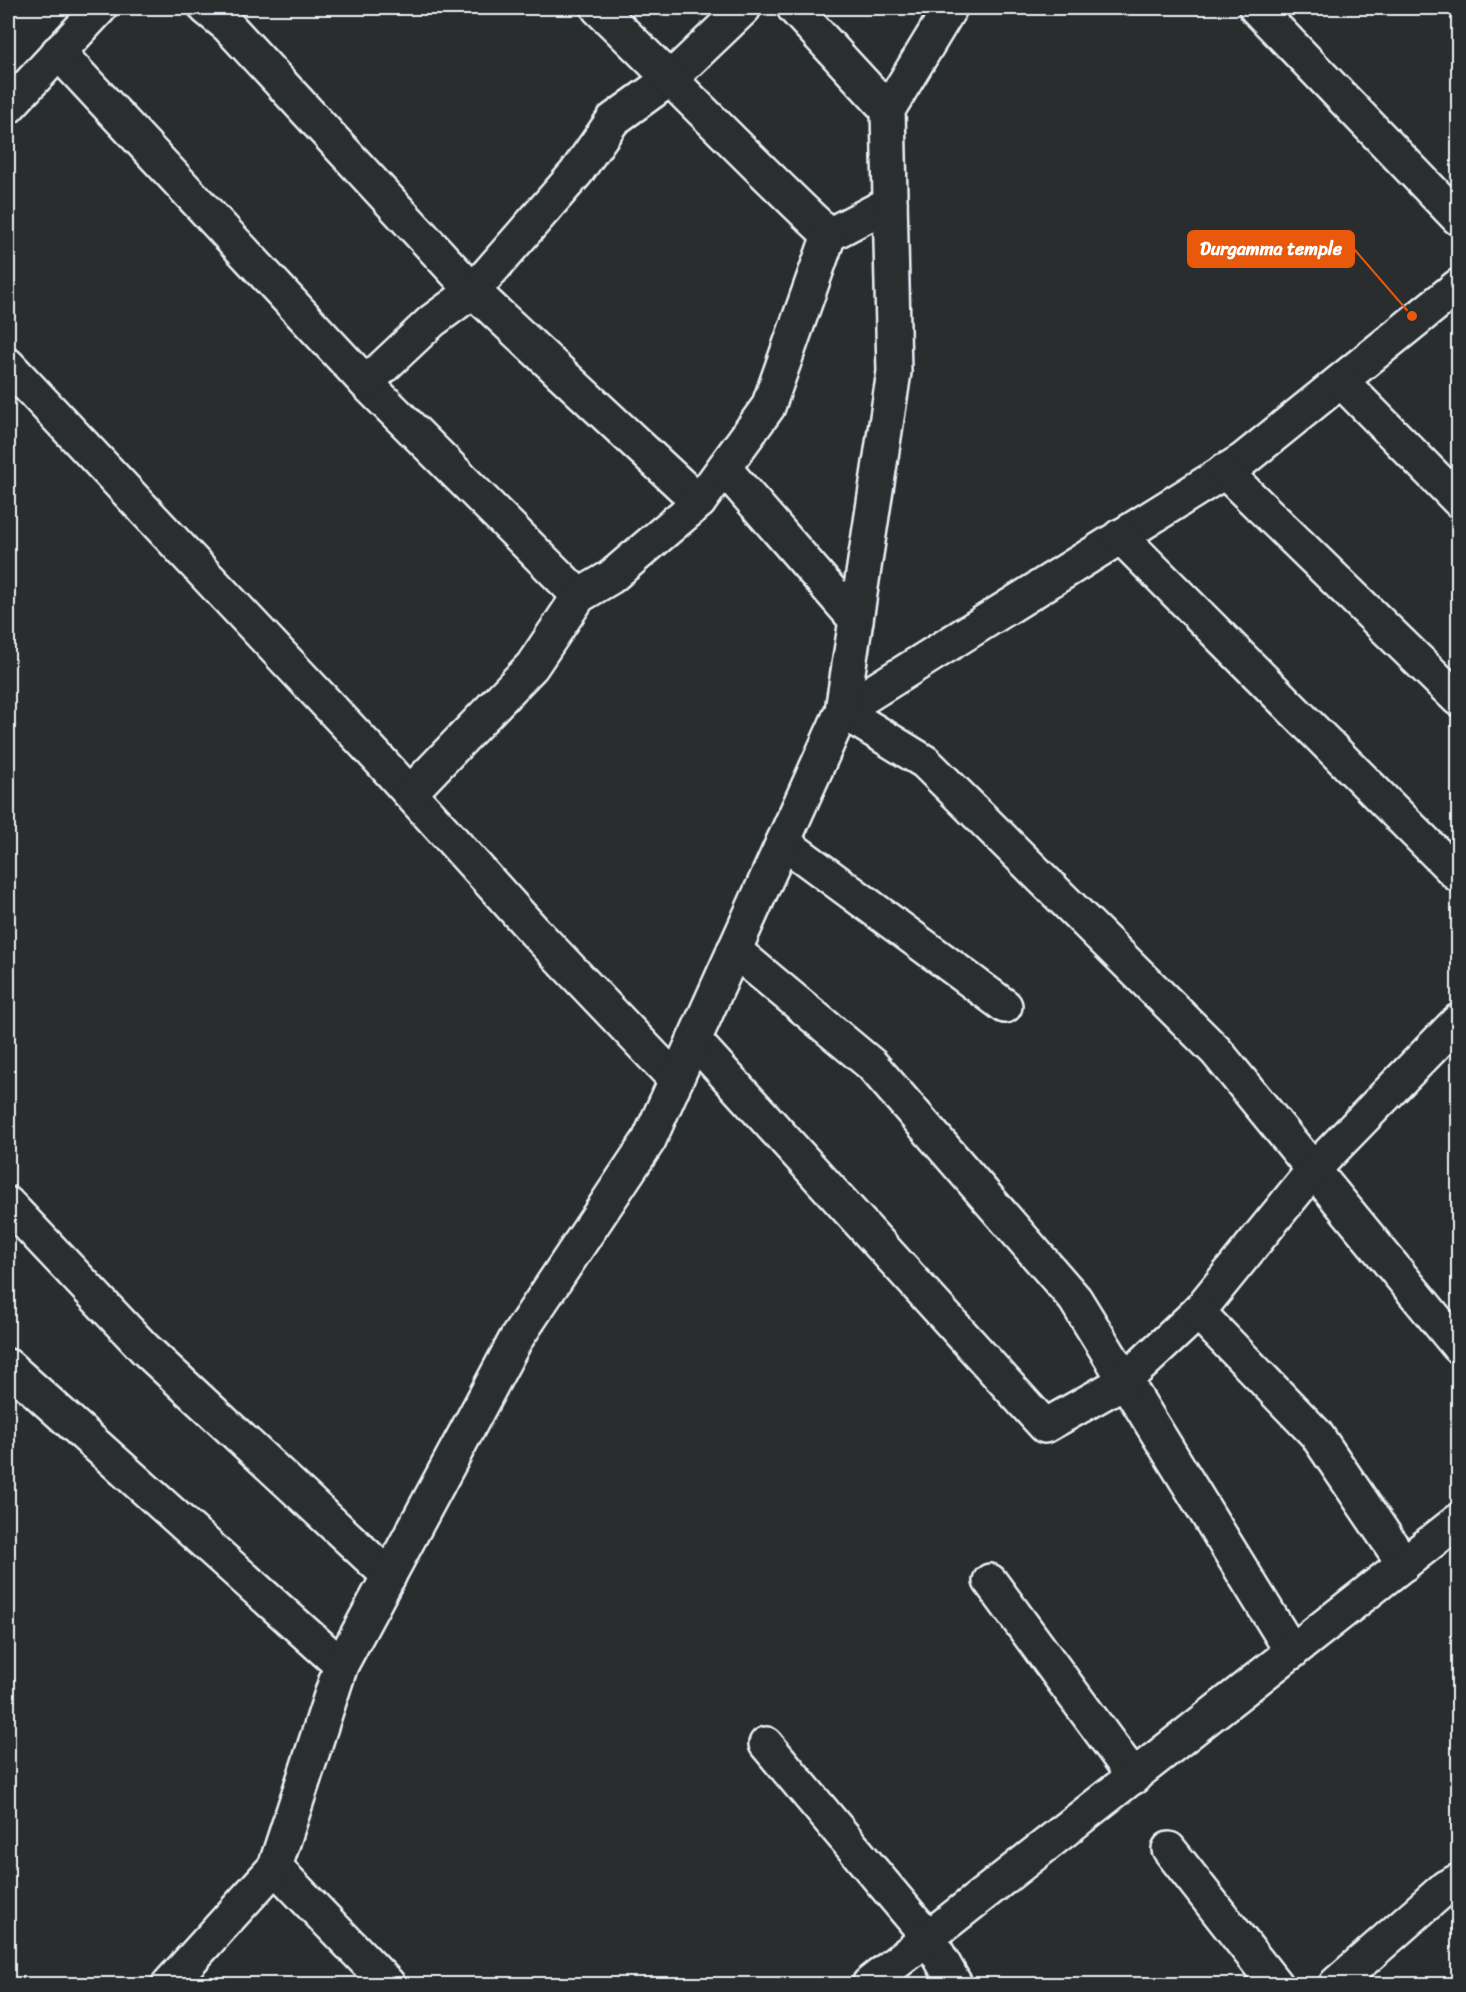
<svg xmlns="http://www.w3.org/2000/svg" width="1466" height="1992" viewBox="0 0 1466 1992" font-family="Sriracha,sans-serif">
  <style>
    .lines { fill: none; stroke-linecap: round; stroke-linejoin: round }
    .minor-casing { stroke: #e8f1f8; stroke-width: 38 }
    .minor { stroke: #2a2d2e; stroke-width: 33 }
    .leader { fill: none; stroke: #e8590c; stroke-width: 2 }
    .callout-dot { fill: #e8590c; stroke: #2a2d2e; stroke-width: 2 }
    .callout { fill: #e8590c; stroke: #e8590c; stroke-width: 2 }
    .callout-label { font-size: 18px; text-anchor: middle; font-weight: bold; fill: #fff }
  </style>
  <rect width="100%" height="100%" fill="#2a2d2e"/>
  <filter id="ink" filterUnits="userSpaceOnUse"><feTurbulence type="fractalNoise" baseFrequency=".0167" numOctaves="2"/><feDisplacementMap in="SourceGraphic" scale="12" xChannelSelector="R" yChannelSelector="G"/><feConvolveMatrix kernelMatrix="1 2 1 2 8 2 1 2 1" color-interpolation-filters="sRGB"/></filter>
  <g filter="url(#ink)">
    <g class="lines">
      <g class="minor-casing">
        <g id="minor">
          <polyline points="206,8 228,26 473,291 576,173 613,120 671,78 744,8"/>
          <path d="M 598,8 C 676,83 750,161 829,235 L 890,203"/>
          <polyline points="794,8 888,110"/>
          <polyline points="1256,8 1458,218"/>
          <polyline points="58,52 366,383 579,596"/>
          <polyline points="8,107 100,8"/>
          <polyline points="1458,286 1243,460 842,711 925,762 1216,1051 1458,1346"/>
          <polyline points="8,365 377,757 535,932 676,1080"/>
          <polyline points="1341,381 1458,500"/>
          <polyline points="366,383 432,321 473,291 699,502 768,407 829,235"/>
          <polyline points="724,468 856,620"/>
          <polyline points="1224,471 1458,699"/>
          <polyline points="1120,536 1458,875"/>
          <polyline points="410,793 532,666 579,596 611,577 699,502"/>
          <polyline points="783,842 1005,1006"/>
          <polyline points="734,950 872,1065 1075,1299 1292,1652"/>
          <polyline points="694,1040 1045,1426 1123,1382 1198,1312 1315,1168 1458,1021"/>
          <polyline points="8,1204 145,1349 389,1576"/>
          <polyline points="1198,1312 1316,1434 1404,1564"/>
          <polyline points="8,1366 341,1665"/>
          <polyline points="990,1581 1134,1777"/>
          <polyline points="766,1744 929,1938 955,1984"/>
          <polyline points="1169,1849 1275,1984"/>
          <polyline points="275,1867 388,1984"/>
          <polyline points="169,1984 275,1867 341,1665 516,1339 649,1140 842,711 894,372 888,110 950,8"/>
          <polyline points="869,1984 1458,1521"/>
          <polyline points="1336,1984 1446,1887 1458,1881"/>
        </g>
      </g>
      <use href="#minor" class="minor"/>
    </g>
  </g>
  <path class="leader" d="M1412 316L1354 249"/>
  <circle class="callout-dot" cx="1412" cy="316" r="6"/>
  <rect class="callout" x="1188" y="231" width="166" height="36" rx="6"/>
  <g class="callout-label">
    <text x="1271" y="255">Durgamma temple</text>
  </g>
  <rect width="1466" height="1992" fill="none" stroke="#2a2d2e" stroke-width="30"/>
  <rect x="15" y="15" width="1436" height="1962" fill="none" stroke="#e8f1f8" stroke-width="2" filter="url(#ink)"/>
</svg>
